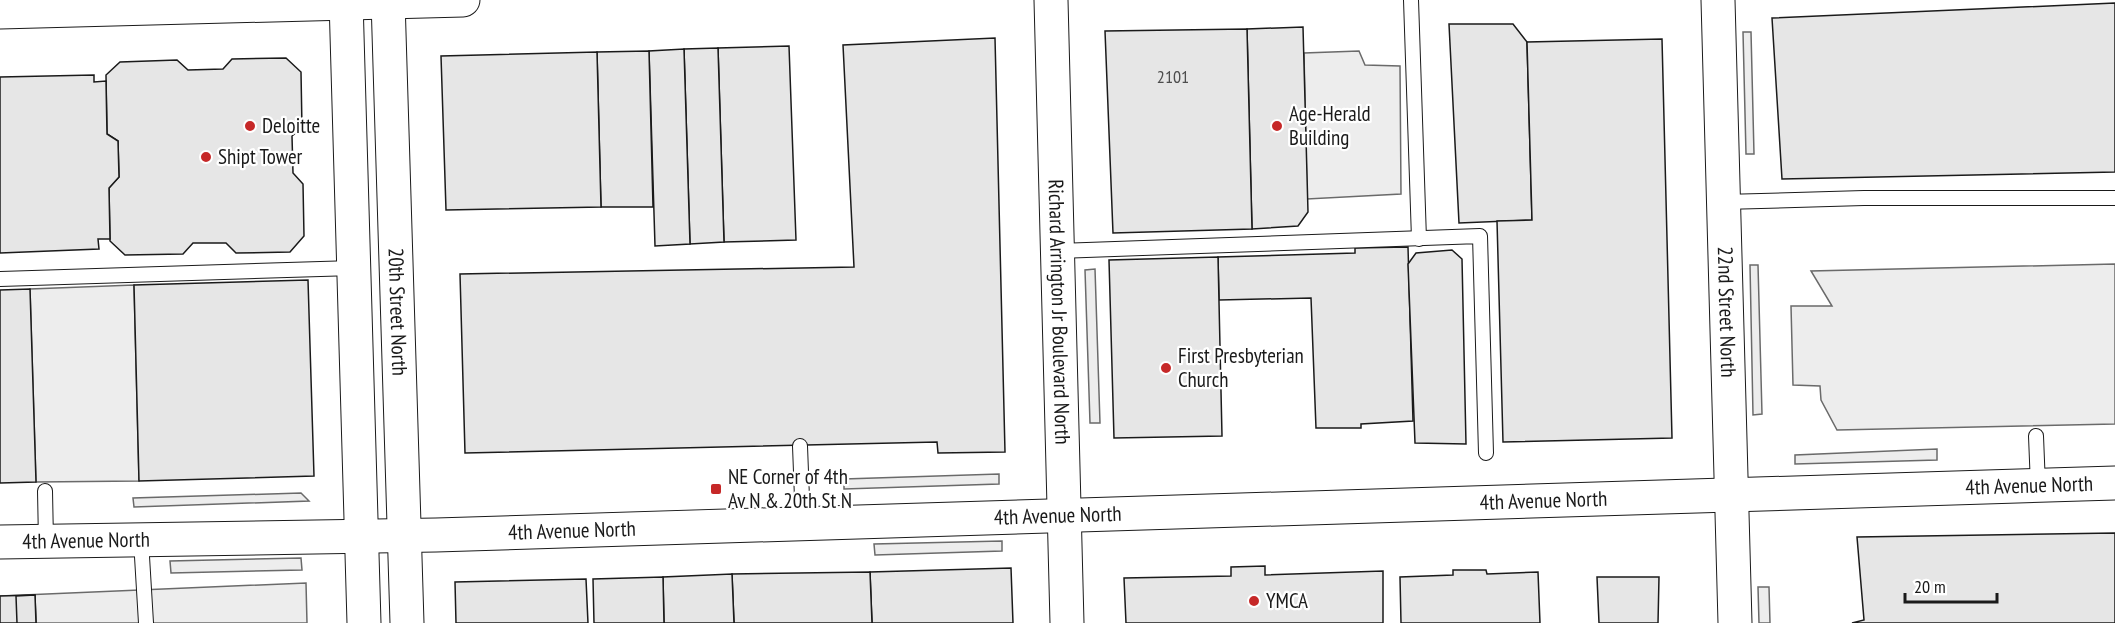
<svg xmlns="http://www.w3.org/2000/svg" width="2115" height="623" viewBox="0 0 2115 623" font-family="'PT Sans Narrow',sans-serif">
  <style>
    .parking { fill: #ededed; stroke: #6a6a6a; stroke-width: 1.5 }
    .building { fill: #e6e6e6; stroke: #1a1a1a; stroke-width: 1.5 }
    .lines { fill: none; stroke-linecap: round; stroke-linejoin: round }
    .service-casing { stroke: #1a1a1a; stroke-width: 16 }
    .tertiary-casing { stroke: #1a1a1a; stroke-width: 35 }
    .secondary-casing { stroke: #1a1a1a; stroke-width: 35 }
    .service { stroke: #fff; stroke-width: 14 }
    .tertiary { stroke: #fff; stroke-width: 33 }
    .secondary { stroke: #fff; stroke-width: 33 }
    .poi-dot { fill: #c62828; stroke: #fff; stroke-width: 2 }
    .labels { text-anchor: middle; stroke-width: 4.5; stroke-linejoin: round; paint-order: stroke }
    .number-label { font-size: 18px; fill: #4d4d4d }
    .poi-label { font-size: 21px; fill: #1a1a1a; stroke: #fff; text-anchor: start }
    .street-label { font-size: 21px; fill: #1a1a1a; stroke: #fff }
  </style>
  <rect width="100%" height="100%" fill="#fff"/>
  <g class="parking">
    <polygon points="1743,32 1751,32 1754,154 1746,154"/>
    <polygon points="1359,51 1365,65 1400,66 1401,194 1307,199 1304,53"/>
    <polygon points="2115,264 2115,424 1837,430 1821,400 1820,386 1793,385 1791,306 1832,306 1811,271"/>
    <polygon points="1750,265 1758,265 1762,414 1753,415"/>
    <polygon points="1095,269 1100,423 1090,423 1085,270"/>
    <polygon points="134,285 139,481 36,482 30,289"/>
    <polygon points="1937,449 1937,460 1795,464 1795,455"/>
    <polygon points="999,474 999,484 844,489 844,479"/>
    <polygon points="301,493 309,501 134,507 133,498"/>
    <polygon points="1002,541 1002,551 875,555 874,544"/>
    <polygon points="301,558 302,570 171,573 170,561"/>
    <polygon points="306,583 307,623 0,623 0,596"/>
    <polygon points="1758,587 1769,587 1770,623 1759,623"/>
  </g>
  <g class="building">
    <polygon points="2115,3 2115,172 1782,179 1772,18"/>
    <polygon points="1449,24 1513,24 1527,42 1532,220 1459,223"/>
    <polygon points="1303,27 1308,212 1298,226 1252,229 1247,29"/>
    <polygon points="1247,29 1252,229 1113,233 1105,31"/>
    <polygon points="995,38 1005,452 938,453 937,442 465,453 460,274 854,267 843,45"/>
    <polygon points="1662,39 1672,438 1503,442 1497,221 1532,220 1527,42"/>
    <polygon points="789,46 796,240 724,242 718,48"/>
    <polygon points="718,48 724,242 690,244 684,49"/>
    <polygon points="684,49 690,244 655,246 649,51"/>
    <polygon points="649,51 653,207 601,207 597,52"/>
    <polygon points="597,52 601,207 446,210 441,56"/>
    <polygon points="286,58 301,72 302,128 292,136 293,173 303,184 304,236 290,252 236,253 226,243 193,243 183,254 125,255 110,241 109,188 119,177 118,141 107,134 106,75 120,62 177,60 188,70 223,69 232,59"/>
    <polygon points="94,75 94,82 106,81 107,134 118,141 119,177 109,188 110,239 98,239 99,249 0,253 0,77"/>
    <polygon points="1408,247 1413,421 1361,424 1361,428 1316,428 1311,298 1219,300 1218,257 1355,253 1355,248"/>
    <polygon points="1452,250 1462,259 1466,444 1415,443 1408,264 1416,253"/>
    <polygon points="1218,257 1222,436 1114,438 1109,260"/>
    <polygon points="308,280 314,476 139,481 134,285"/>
    <polygon points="30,289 36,482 0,483 0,290"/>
    <polygon points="2115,533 2115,623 1852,623 1864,620 1857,537"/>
    <polygon points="1265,566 1265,575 1383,571 1383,623 1126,623 1124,578 1231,576 1231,567"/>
    <polygon points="1011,568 1013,623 872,623 870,572"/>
    <polygon points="1453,570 1486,570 1487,574 1538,572 1540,623 1401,623 1400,577 1453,575"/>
    <polygon points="870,572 872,623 734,623 732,574"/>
    <polygon points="732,574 734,623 664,623 663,577"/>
    <polygon points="663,577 664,623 594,623 593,579"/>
    <polygon points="1597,577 1659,577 1658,623 1599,623"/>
    <polygon points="586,579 588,623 456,623 455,582"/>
    <polygon points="35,595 36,623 0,623 0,596"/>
    <polygon points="35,595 36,623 17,623 16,596"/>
  </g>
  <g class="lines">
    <g class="service-casing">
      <g id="service">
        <polyline points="1411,0 1419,239"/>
        <polyline points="1723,202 1864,198 2115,198"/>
        <polyline points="1058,251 1480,236 1486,453"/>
        <polyline points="0,279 354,268"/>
        <polyline points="2036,436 2038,486"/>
        <polyline points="800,446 803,524"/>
        <polyline points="45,491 46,541"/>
        <polyline points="141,540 146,623"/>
      </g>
    </g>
    <g class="tertiary-casing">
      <g id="tertiary">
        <path id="s1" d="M 0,542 L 436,535 L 2115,483"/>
      </g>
    </g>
    <g class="secondary-casing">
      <g id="secondary">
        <polyline points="346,0 364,623"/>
        <path id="s2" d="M 388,0 L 407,623"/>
        <path id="s3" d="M 1051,0 L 1067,623"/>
        <path id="s4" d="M 1718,0 L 1735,623"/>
        <polyline points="0,12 463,0"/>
      </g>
    </g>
    <use href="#service" class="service"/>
    <use href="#tertiary" class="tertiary"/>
    <use href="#secondary" class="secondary"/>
  </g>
  <g class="poi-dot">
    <circle cx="250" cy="126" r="6"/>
    <circle cx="1277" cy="126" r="6"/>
    <circle cx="206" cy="157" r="6"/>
    <circle cx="1166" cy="368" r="6"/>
    <rect x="710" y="483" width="12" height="12" rx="3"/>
    <circle cx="1254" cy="601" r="6"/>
  </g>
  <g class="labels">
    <g class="number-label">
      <text x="1173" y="83">2101</text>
    </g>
    <g class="poi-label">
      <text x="1289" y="121">Age-Herald<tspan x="1289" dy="24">Building</tspan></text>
      <text x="262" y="133">Deloitte</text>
      <text x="218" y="164">Shipt Tower</text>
      <text x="1178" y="363">First Presbyterian<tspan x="1178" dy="24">Church</tspan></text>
      <text x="728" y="484">NE Corner of 4th<tspan x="728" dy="24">Av N &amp; 20th St N</tspan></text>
      <text x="1266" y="608">YMCA</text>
    </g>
    <g class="street-label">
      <text dy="7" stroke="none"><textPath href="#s2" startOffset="312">20th Street North</textPath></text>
      <text dy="7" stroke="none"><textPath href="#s3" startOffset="312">Richard Arrington Jr Boulevard North</textPath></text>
      <text dy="7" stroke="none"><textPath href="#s4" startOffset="312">22nd Street North</textPath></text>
      <text dy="7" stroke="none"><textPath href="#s1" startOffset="2030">4th Avenue North</textPath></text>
      <text dy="7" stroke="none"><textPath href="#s1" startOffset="1544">4th Avenue North</textPath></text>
      <text dy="7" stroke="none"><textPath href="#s1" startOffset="1058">4th Avenue North</textPath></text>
      <text dy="7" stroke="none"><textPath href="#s1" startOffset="572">4th Avenue North</textPath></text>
      <text dy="7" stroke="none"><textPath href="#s1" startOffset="86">4th Avenue North</textPath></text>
    </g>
  </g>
  <path d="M1905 593v9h92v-9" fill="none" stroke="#1a1a1a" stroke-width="3"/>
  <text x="1914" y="593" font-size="18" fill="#1a1a1a" stroke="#ffffff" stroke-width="4.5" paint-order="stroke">20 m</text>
</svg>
